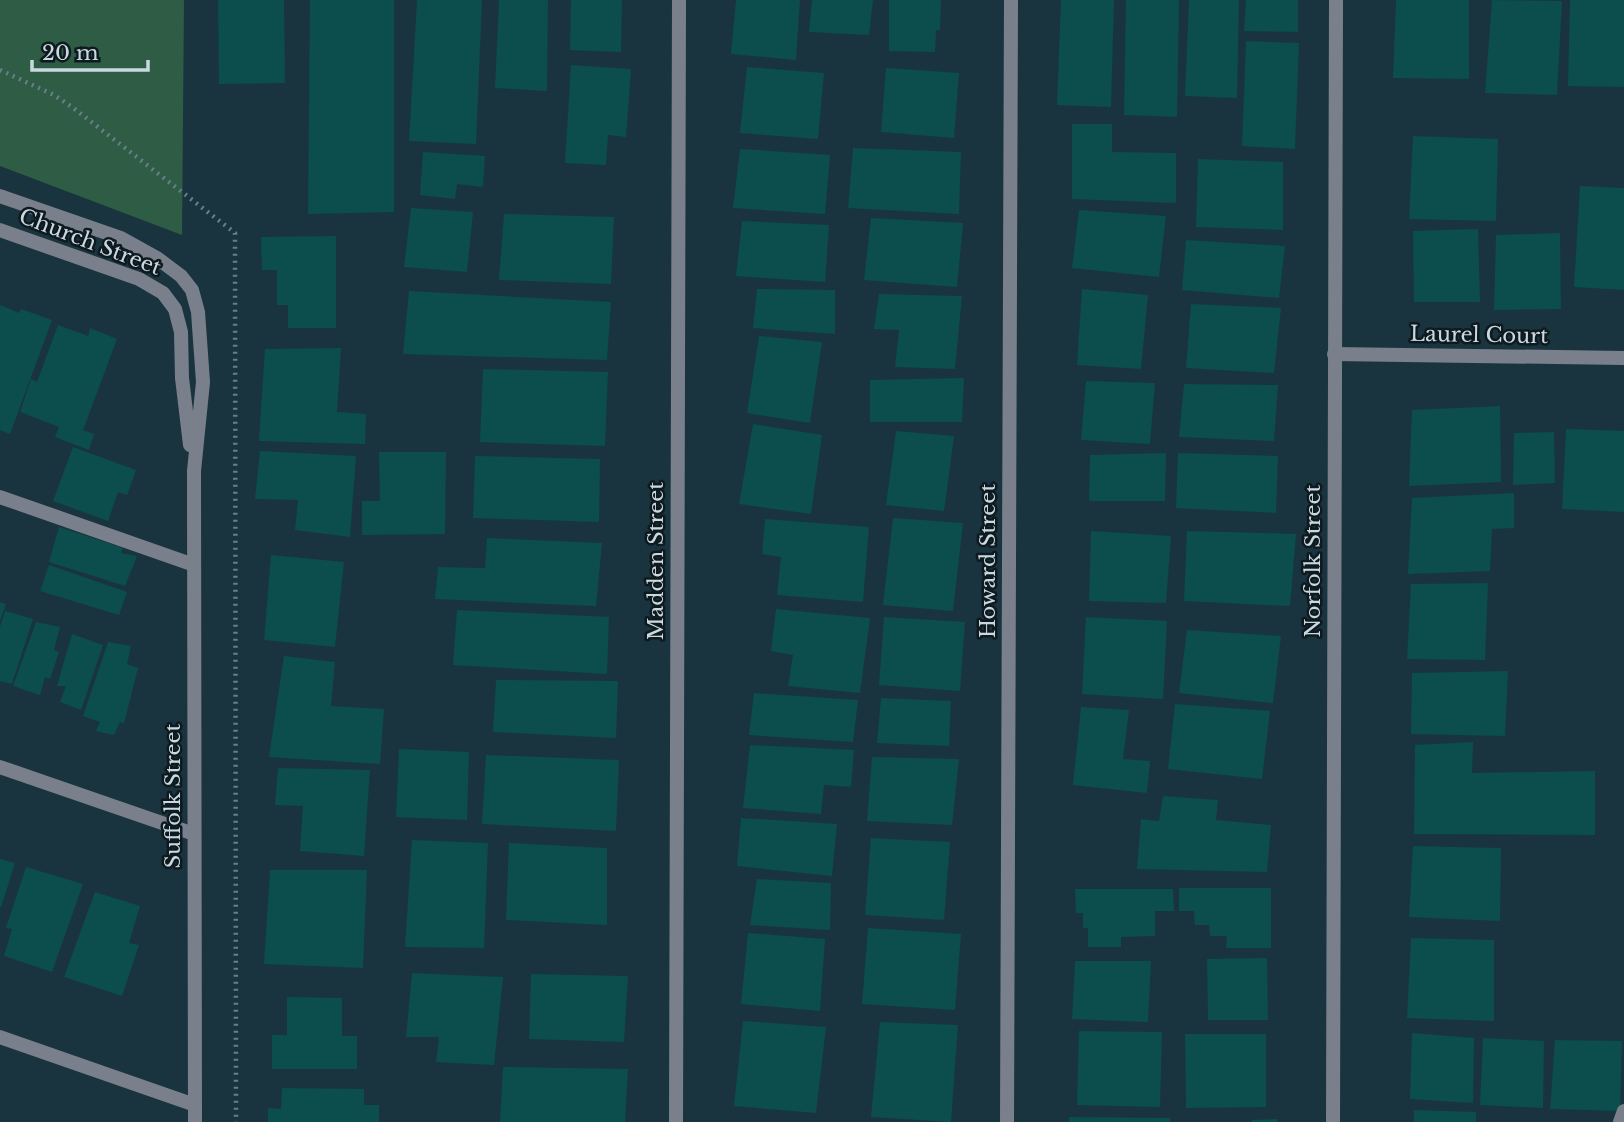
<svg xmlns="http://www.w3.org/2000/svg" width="1624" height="1122" viewBox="0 0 1624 1122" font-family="'Libre Baskerville',serif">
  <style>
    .green { fill: #2e5c44 }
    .building { fill: #0b4e4d }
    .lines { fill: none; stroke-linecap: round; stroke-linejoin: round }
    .path { stroke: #697f88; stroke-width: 4.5; stroke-dasharray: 2 5; stroke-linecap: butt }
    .service { stroke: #7a808b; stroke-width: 14 }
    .minor { stroke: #7a808b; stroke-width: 14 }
    .labels { text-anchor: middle; stroke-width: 5; stroke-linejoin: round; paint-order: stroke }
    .street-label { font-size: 21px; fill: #c9d9e0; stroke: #0e1a1f }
  </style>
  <rect width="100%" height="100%" fill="#19343f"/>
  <polygon class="green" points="0,0 184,0 182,235 0,166"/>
  <g class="building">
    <polygon points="218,0 284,0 285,83 219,84"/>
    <polygon points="310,0 394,0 394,212 308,214"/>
    <polygon points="417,0 482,0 476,144 409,141"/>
    <polygon points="499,0 548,0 547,91 495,88"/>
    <polygon points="571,0 622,0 621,52 570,50"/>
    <polygon points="736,0 800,0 796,60 731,54"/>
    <polygon points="812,0 873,0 869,35 809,32"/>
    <polygon points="889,0 941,0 940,30 936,30 935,52 889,51"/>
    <polygon points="1061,0 1114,0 1111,107 1057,105"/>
    <polygon points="1126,0 1179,0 1177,117 1124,115"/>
    <polygon points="1189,0 1239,0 1237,98 1185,96"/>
    <polygon points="1246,0 1298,0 1298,32 1244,31"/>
    <polygon points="1396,0 1469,0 1469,79 1393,78"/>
    <polygon points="1492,0 1562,1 1557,95 1485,93"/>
    <polygon points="1570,0 1624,0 1624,87 1568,86"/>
    <polygon points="1246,41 1299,43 1295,149 1242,146"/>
    <polygon points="571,65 631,69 626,137 608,135 606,165 565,163"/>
    <polygon points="747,67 824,73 818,139 740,133"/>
    <polygon points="886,68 959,73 954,138 881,132"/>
    <polygon points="1072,124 1112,124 1112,152 1176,153 1176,203 1072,199"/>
    <polygon points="1413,136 1498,139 1496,221 1409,219"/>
    <polygon points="853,148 961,152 959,214 848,208"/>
    <polygon points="740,149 830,155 825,214 733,208"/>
    <polygon points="423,152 485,156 483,187 457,184 455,199 420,195"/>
    <polygon points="1198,159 1283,162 1283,230 1196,227"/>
    <polygon points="1580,186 1624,188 1624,290 1574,287"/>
    <polygon points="411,208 473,212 467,272 404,267"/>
    <polygon points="1079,210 1166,216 1159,277 1072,268"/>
    <polygon points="504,214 614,217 611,284 499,280"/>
    <polygon points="871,218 963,223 957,287 864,280"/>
    <polygon points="742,221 829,225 825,282 736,276"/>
    <polygon points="1478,229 1480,302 1414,302 1413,231"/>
    <polygon points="1560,233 1561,309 1494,310 1496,235"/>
    <polygon points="336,236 336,328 288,328 288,305 277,305 277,270 262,270 261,237"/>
    <polygon points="1186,240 1285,246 1279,298 1182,290"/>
    <polygon points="757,289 835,290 835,334 753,328"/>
    <polygon points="1082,289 1148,295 1141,369 1077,365"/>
    <polygon points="409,291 611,302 607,360 403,354"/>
    <polygon points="879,294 962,296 955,369 895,367 899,330 874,329"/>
    <polygon points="1191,304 1281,308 1274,373 1186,368"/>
    <polygon points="0,305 19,313 21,309 52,320 10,434 0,430"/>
    <polygon points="58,325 88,336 90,328 117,339 83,430 94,434 89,450 55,437 59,427 20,412 31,379 37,382"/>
    <polygon points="759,336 822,342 810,423 747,413"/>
    <polygon points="341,348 337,412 366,414 365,444 259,441 265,349"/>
    <polygon points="483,369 608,372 605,446 480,442"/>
    <polygon points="964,378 962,422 870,422 870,380"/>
    <polygon points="1086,381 1155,383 1150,444 1081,440"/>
    <polygon points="1184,384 1278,385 1274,441 1179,437"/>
    <polygon points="1500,406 1501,482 1409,486 1412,410"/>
    <polygon points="753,424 822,435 811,514 739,504"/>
    <polygon points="1566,429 1624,431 1624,512 1562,509"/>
    <polygon points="896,431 954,436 944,511 886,505"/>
    <polygon points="1554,432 1555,483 1513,485 1514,433"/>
    <polygon points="73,447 136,470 127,495 118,492 108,521 53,501"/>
    <polygon points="260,451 356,456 350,537 295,530 298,500 255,499"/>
    <polygon points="379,452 446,452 445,534 362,535 362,501 380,501"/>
    <polygon points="1166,453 1165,501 1089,501 1090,455"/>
    <polygon points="1178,453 1278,456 1276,513 1176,508"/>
    <polygon points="475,456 600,459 599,522 473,518"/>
    <polygon points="1514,493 1514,528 1492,529 1490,571 1408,574 1412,498"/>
    <polygon points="893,518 963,523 953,611 883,605"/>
    <polygon points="765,519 869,527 863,602 777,595 781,557 762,554"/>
    <polygon points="59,527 123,548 121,553 137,556 125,586 49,562"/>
    <polygon points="1091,531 1171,536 1166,603 1089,601"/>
    <polygon points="1187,531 1296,534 1290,606 1184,601"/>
    <polygon points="487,538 602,543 596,606 435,599 438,567 485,568"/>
    <polygon points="271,555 344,562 335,647 264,640"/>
    <polygon points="49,565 127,592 119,615 40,591"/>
    <polygon points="1488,583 1485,660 1407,659 1411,584"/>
    <polygon points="0,602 6,604 0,621"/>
    <polygon points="776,609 870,618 860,693 788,686 793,655 771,651"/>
    <polygon points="457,610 609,617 607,674 453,665"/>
    <polygon points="5,611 33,619 12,684 0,681 0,627"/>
    <polygon points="884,617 965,622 960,691 879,685"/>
    <polygon points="1086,617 1167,621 1163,699 1082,694"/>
    <polygon points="36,622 60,627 54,650 59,652 50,679 45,677 40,695 13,686"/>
    <polygon points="1187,630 1281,636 1273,703 1179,693"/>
    <polygon points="72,634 103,645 81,710 60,702 66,686 57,686"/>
    <polygon points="108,642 131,646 127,664 138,668 124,723 120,722 114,735 96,731 100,722 83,716"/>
    <polygon points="284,656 335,662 331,706 384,709 380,764 269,757"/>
    <polygon points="1508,671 1505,736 1411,734 1412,673"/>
    <polygon points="496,680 618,681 616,738 493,732"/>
    <polygon points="754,693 858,700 853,742 749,735"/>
    <polygon points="881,698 951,701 949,746 877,743"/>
    <polygon points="1175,704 1270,711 1262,779 1168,769"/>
    <polygon points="1081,707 1129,710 1123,759 1150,761 1147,793 1073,785"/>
    <polygon points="1473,742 1472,773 1595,771 1595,835 1414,834 1415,745"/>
    <polygon points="750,745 854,750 851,787 824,785 821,814 743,808"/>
    <polygon points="399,749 469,752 467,820 396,817"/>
    <polygon points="486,755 619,760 616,831 482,824"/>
    <polygon points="872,757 959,759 952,825 867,821"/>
    <polygon points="278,768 370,770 364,856 300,851 303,806 275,805"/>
    <polygon points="1163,796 1218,800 1216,820 1271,825 1267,872 1137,869 1141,819 1159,821"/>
    <polygon points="741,818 837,824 832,876 737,866"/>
    <polygon points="871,838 950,842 944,920 865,915"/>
    <polygon points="412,840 488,843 484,948 405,947"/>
    <polygon points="509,843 607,848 607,925 506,920"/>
    <polygon points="1413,846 1501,848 1500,921 1409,917"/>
    <polygon points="0,859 15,863 1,907 0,907"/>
    <polygon points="26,867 83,884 52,972 4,956 12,929 6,928"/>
    <polygon points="270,870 367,870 363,968 264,964"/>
    <polygon points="757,879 831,883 830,930 750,925"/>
    <polygon points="1179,888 1271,888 1271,948 1226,948 1227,936 1210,936 1209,925 1195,925 1194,911 1179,911"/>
    <polygon points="1075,889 1173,889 1174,911 1155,911 1155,936 1121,937 1121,947 1088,947 1088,928 1083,928 1083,913 1076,913"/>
    <polygon points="95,892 140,906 129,943 139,945 122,996 64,977"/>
    <polygon points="868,928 961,934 955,1010 862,1004"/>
    <polygon points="748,933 825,939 820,1011 741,1004"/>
    <polygon points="1411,938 1494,940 1494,1021 1407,1018"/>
    <polygon points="1267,958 1268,1020 1208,1020 1207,959"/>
    <polygon points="1075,961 1151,961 1148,1022 1072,1019"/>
    <polygon points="412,973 503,977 494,1065 436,1062 439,1037 406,1037"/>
    <polygon points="531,974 628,976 624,1042 529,1039"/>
    <polygon points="287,997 342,998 342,1036 357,1036 357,1069 272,1069 272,1035 287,1035"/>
    <polygon points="743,1021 826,1027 816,1113 734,1106"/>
    <polygon points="880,1022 958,1025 951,1122 871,1117"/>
    <polygon points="1079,1031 1162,1032 1160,1107 1077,1105"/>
    <polygon points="1412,1033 1474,1038 1473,1103 1410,1099"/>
    <polygon points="1185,1034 1266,1034 1266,1107 1186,1108"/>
    <polygon points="1483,1038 1544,1041 1543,1108 1480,1105"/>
    <polygon points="1555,1040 1622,1041 1620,1111 1550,1109"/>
    <polygon points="503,1067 628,1069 625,1122 500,1122"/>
    <polygon points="282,1088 364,1089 364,1105 379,1105 379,1122 268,1122 268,1108 281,1109"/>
    <polygon points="1414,1110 1476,1112 1476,1122 1414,1122"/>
    <polygon points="1069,1117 1170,1118 1170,1122 1069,1122"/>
    <polygon points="1277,1119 1277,1122 1252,1122 1252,1120"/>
  </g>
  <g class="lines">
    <polyline class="path" points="0,70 54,95 72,107 235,233 236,1122"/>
    <g class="service">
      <polyline points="0,497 194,565"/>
      <polyline points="0,1037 195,1105"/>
      <polyline points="1620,1122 1624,1111"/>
    </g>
    <g class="minor">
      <polyline points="0,196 121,238 157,258 181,276 192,290 198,312 203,382 194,471 195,1122"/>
      <polyline points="0,230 139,279 163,293 175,309 181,332 182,378 190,445"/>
      <polyline points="1334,354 1624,358"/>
      <polyline points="0,767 194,834"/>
      <polyline points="676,1122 679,0"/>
      <polyline points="1007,1122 1011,0"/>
      <polyline points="1333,1122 1336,0"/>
    </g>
  </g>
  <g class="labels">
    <g class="street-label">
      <text transform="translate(90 242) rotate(21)" y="7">Church Street</text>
      <text transform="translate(1479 335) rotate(1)" y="7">Laurel Court</text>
      <text transform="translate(656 561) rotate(-90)" y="7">Madden Street</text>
      <text transform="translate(988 561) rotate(-90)" y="7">Howard Street</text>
      <text transform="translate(1313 561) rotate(-90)" y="7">Norfolk Street</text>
      <text transform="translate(173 796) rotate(-90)" y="7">Suffolk Street</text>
    </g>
  </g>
  <path d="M32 60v10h116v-10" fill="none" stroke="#c9d9e0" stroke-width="3.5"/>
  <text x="42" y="60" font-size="21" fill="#c9d9e0" stroke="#0e1a1f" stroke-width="5" paint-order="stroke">20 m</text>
</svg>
